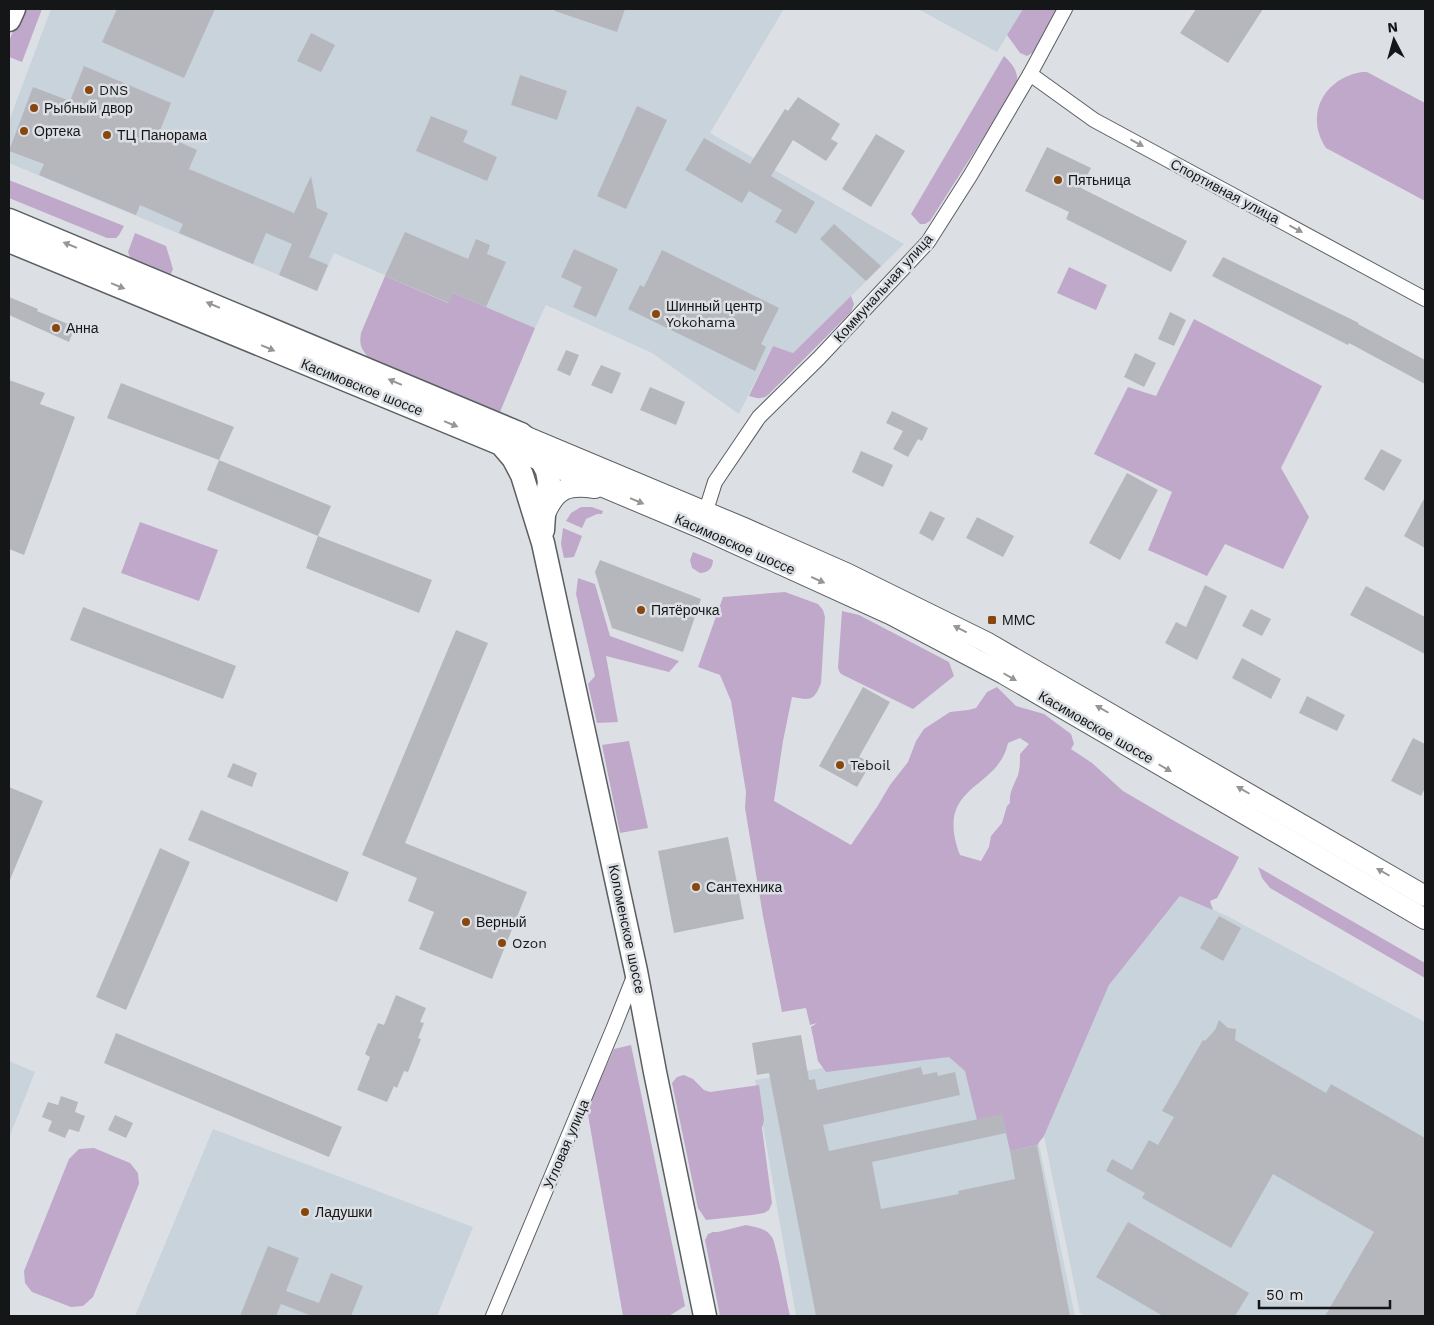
<svg xmlns="http://www.w3.org/2000/svg" width="1434" height="1325" viewBox="0 0 1434 1325" font-family="'Work Sans',sans-serif">
  <style>
    .built { fill: #c9d3dc }
    .green { fill: #bfa8ca; fill-rule: evenodd }
    .building { fill: #b6b7bc }
    .lines { fill: none; stroke-linecap: round; stroke-linejoin: round }
    .street-casing { stroke: #5b5f62; stroke-width: 16 }
    .secondary-casing { stroke: #5b5f62; stroke-width: 22 }
    .primary-casing { stroke: #5b5f62; stroke-width: 25 }
    .street { stroke: #fff; stroke-width: 14 }
    .secondary { stroke: #fff; stroke-width: 20 }
    .primary { stroke: #fff; stroke-width: 22 }
    .oneway { fill: #969697 }
    .poi-dot { fill: #87470f; stroke: #dce0e5; stroke-width: 2 }
    .labels { text-anchor: middle; stroke-width: 5; stroke-linejoin: round; paint-order: stroke }
    .poi-label { font-size: 14px; fill: #151617; stroke: #dce0e5; text-anchor: start }
    .street-label { font-size: 14px; fill: #151617; stroke: #dce0e5 }
  </style>
  <rect width="100%" height="100%" fill="#dce0e5"/>
  <g class="built">
    <polygon points="51,9 784,9 710,133 904,244 793,353 773,346 739,414 652,353 546,305 535,328 454,293 449,303 334,253 317,291 9,163 9,121"/>
    <polygon points="918,9 1023,9 997,52"/>
    <polygon points="1181,895 1227,916 1425,1022 1425,1316 1083,1316 1080,1313 1044,1136 1109,985"/>
    <polygon points="949,1055 1036,1131 1075,1316 796,1316 755,1080 834,1066"/>
    <polygon points="9,1061 35,1072 9,1138"/>
    <polygon points="213,1129 473,1227 437,1316 135,1316"/>
  </g>
  <g class="green">
    <polygon points="22,9 42,9 22,62 9,57 9,41"/>
    <polygon points="1023,9 1057,9 1034,52 1027,56 1020,53 1007,35"/>
    <path d="M 1004,56 C 1013,64 1019,73 1017,85 L 930,221 L 925,224 L 920,224 L 911,214 Z"/>
    <path d="M 1362,72 L 1367,72 L 1425,103 L 1425,201 L 1326,148 C 1304,115 1324,78 1362,72 Z"/>
    <polygon points="9,180 124,226 119,235 116,238 107,238 9,198"/>
    <polygon points="135,233 166,246 173,269 171,274 170,275 131,260 128,252"/>
    <polygon points="1069,267 1107,285 1096,310 1057,293"/>
    <path d="M 385,276 L 448,303 L 453,293 L 535,328 L 500,412 L 369,358 C 361,349 359,345 361,333 Z"/>
    <path d="M 851,296 L 854,304 L 851,312 L 768,395 C 762,400 756,398 749,396 L 773,346 L 793,353 Z"/>
    <polygon points="1194,319 1322,386 1281,468 1309,517 1283,569 1225,544 1207,576 1148,550 1172,492 1094,454 1128,387 1156,396"/>
    <polygon points="581,507 592,507 603,511 602,514 597,514 586,519 582,528 566,521 571,513"/>
    <polygon points="140,522 218,550 199,601 121,573"/>
    <polygon points="563,528 582,536 574,557 564,558 561,544"/>
    <path d="M 693,552 L 713,560 C 713,568 708,573 700,573 L 692,568 L 690,560 Z"/>
    <polygon points="578,578 595,584 610,636 679,661 669,672 606,656 618,722 597,723 588,684 595,676 576,594"/>
    <path d="M 785,592 L 818,604 L 823,610 L 825,617 L 821,683 C 814,702 809,700 792,697 L 783,741 L 774,801 L 851,845 L 877,807 L 890,785 L 908,762 L 916,741 L 924,729 L 950,712 L 968,710 L 976,708 L 987,692 L 997,687 L 1016,706 L 1044,714 L 1071,734 L 1074,744 L 1071,749 L 1092,763 L 1123,791 L 1176,822 L 1239,857 L 1234,867 L 1217,898 L 1210,901 L 1213,910 L 1180,896 L 1109,985 L 1044,1136 L 1037,1145 L 1010,1151 L 1002,1115 L 977,1120 L 965,1071 L 949,1057 L 826,1072 L 818,1061 L 811,1027 L 817,1023 L 810,1025 L 806,1008 L 782,1012 L 763,916 L 745,808 L 746,792 L 731,701 L 720,675 L 698,667 L 723,597 ZM 1020,738 L 1029,744 L 1020,754 C 1020,761 1020,768 1018,775 C 1014,785 1009,792 1010,803 L 1007,806 L 1002,823 L 991,836 L 989,847 L 981,861 L 960,855 C 933,784 998,791 1008,743 Z"/>
    <polygon points="842,611 859,615 949,662 954,676 913,709 843,675 840,673 838,668"/>
    <polygon points="629,741 648,828 620,833 602,745"/>
    <polygon points="1258,867 1425,963 1425,978 1270,888 1262,878"/>
    <polygon points="631,1045 685,1306 669,1316 623,1316 587,1109 614,1049"/>
    <polygon points="684,1075 693,1079 704,1090 710,1092 759,1085 764,1120 762,1128 772,1203 769,1210 764,1213 752,1215 706,1220 698,1208 672,1083 677,1077"/>
    <polygon points="94,1148 130,1163 138,1173 139,1184 93,1297 83,1306 71,1307 32,1292 25,1283 24,1271 69,1159 79,1149"/>
    <path d="M 746,1225 C 755,1227 766,1228 771,1236 C 774,1239 775,1246 776,1250 C 782,1272 785,1295 790,1316 L 720,1316 L 705,1240 L 708,1234 L 713,1232 L 718,1232 Z"/>
  </g>
  <g class="building">
    <polygon points="117,9 215,9 184,78 102,42"/>
    <polygon points="555,9 625,9 617,32 555,11"/>
    <polygon points="1196,9 1263,9 1228,63 1180,33"/>
    <polygon points="311,33 335,45 321,72 297,61"/>
    <polygon points="84,66 171,103 159,133 197,150 189,169 294,213 311,176 317,208 328,213 309,257 328,265 317,291 279,275 292,244 266,233 253,264 179,233 183,224 140,205 136,215 39,175 44,164 9,151 33,87 70,101"/>
    <polygon points="520,75 567,91 557,120 511,105"/>
    <polygon points="798,97 840,124 831,139 838,143 826,161 793,140 771,176 815,202 796,234 775,222 782,210 749,191 742,203 685,170 704,138 750,164 785,109 788,111"/>
    <polygon points="637,106 667,120 626,209 597,196"/>
    <polygon points="431,116 468,131 463,142 497,157 487,181 416,151"/>
    <polygon points="876,134 905,151 871,207 842,189"/>
    <polygon points="1047,147 1091,168 1081,188 1187,241 1171,272 1066,219 1069,212 1025,191"/>
    <polygon points="834,224 881,266 866,281 820,239"/>
    <polygon points="405,232 468,259 476,239 490,245 487,254 506,262 486,307 453,293 449,303 385,276"/>
    <polygon points="574,249 618,269 596,317 573,307 582,287 561,277"/>
    <polygon points="662,250 779,308 761,344 766,347 755,371 628,309 640,285 644,287"/>
    <polygon points="1223,257 1359,323 1358,324 1425,360 1425,384 1349,343 1348,345 1212,276"/>
    <polygon points="9,297 38,309 37,311 75,327 69,342 9,315"/>
    <polygon points="1170,312 1186,320 1174,346 1158,339"/>
    <polygon points="566,350 579,355 570,376 557,370"/>
    <polygon points="1135,353 1156,363 1144,387 1124,377"/>
    <polygon points="601,365 621,373 612,394 591,385"/>
    <polygon points="9,380 45,393 40,404 75,417 24,555 9,549"/>
    <polygon points="121,383 234,427 219,460 107,418"/>
    <polygon points="650,387 685,402 676,425 640,410"/>
    <polygon points="892,411 928,428 922,441 918,439 908,457 893,449 903,431 886,423"/>
    <polygon points="1381,449 1402,460 1384,491 1364,479"/>
    <polygon points="861,451 893,465 883,487 852,472"/>
    <polygon points="219,460 331,506 318,536 207,490"/>
    <polygon points="1127,473 1158,490 1120,560 1089,543"/>
    <polygon points="1425,497 1425,548 1404,536"/>
    <polygon points="930,511 945,518 933,541 919,533"/>
    <polygon points="977,517 1014,536 1003,557 966,538"/>
    <polygon points="318,536 432,580 419,613 306,568"/>
    <polygon points="600,560 701,599 683,652 612,628 595,572"/>
    <polygon points="1205,585 1227,596 1197,660 1165,643 1176,622 1186,627"/>
    <polygon points="1366,586 1425,617 1425,654 1350,615"/>
    <polygon points="83,607 236,666 223,699 70,640"/>
    <polygon points="1251,609 1271,619 1262,636 1242,626"/>
    <polygon points="456,630 488,643 405,843 527,892 492,979 419,949 434,912 408,901 417,878 362,855"/>
    <polygon points="1242,658 1281,679 1271,699 1232,678"/>
    <polygon points="863,687 890,702 859,757 871,763 857,787 819,766"/>
    <polygon points="1307,696 1345,715 1337,731 1299,713"/>
    <polygon points="1413,738 1425,744 1425,788 1421,796 1391,781"/>
    <polygon points="233,763 257,773 252,787 227,777"/>
    <polygon points="9,787 43,801 9,882"/>
    <polygon points="201,810 349,872 337,902 188,840"/>
    <polygon points="728,837 744,919 674,933 658,851"/>
    <polygon points="160,848 190,862 126,1010 96,997"/>
    <polygon points="1219,916 1241,928 1223,961 1200,948"/>
    <polygon points="396,995 426,1008 420,1022 424,1023 418,1038 421,1039 408,1072 404,1071 397,1088 394,1086 387,1102 357,1090 370,1057 365,1054 372,1037 378,1023 384,1025"/>
    <polygon points="1219,1020 1228,1028 1236,1029 1235,1040 1326,1093 1331,1084 1425,1138 1425,1316 1325,1316 1374,1232 1273,1174 1231,1248 1142,1198 1145,1193 1106,1171 1112,1159 1132,1170 1149,1140 1158,1145 1174,1117 1162,1111 1203,1040 1205,1041 1215,1030"/>
    <polygon points="116,1033 342,1127 329,1157 104,1063"/>
    <polygon points="801,1035 809,1080 815,1079 817,1090 921,1067 923,1075 937,1072 938,1076 955,1072 960,1095 823,1125 829,1151 1002,1114 1006,1133 872,1162 881,1209 959,1194 958,1191 1015,1179 1010,1151 1037,1145 1070,1316 816,1316 769,1073 757,1075 752,1043"/>
    <polygon points="61,1096 78,1102 75,1112 85,1116 79,1132 69,1129 65,1138 48,1131 52,1121 42,1117 48,1102 58,1105"/>
    <polygon points="115,1115 133,1123 126,1138 108,1130"/>
    <polygon points="1128,1222 1249,1293 1235,1316 1163,1316 1096,1277"/>
    <polygon points="268,1246 299,1258 286,1291 319,1303 331,1273 363,1286 351,1316 312,1316 281,1304 276,1316 240,1316"/>
  </g>
  <g class="lines">
    <g class="street-casing">
      <g id="street">
        <polyline points="1030,74 1094,120 1425,299"/>
        <polyline points="703,520 715,482 759,417 819,358 928,242 970,176 1030,74 1065,9"/>
        <polyline points="493,1316 614,1027 635,974"/>
      </g>
    </g>
    <g class="secondary-casing">
      <g id="secondary">
        <polyline points="522,435 744,528 848,574 986,642 1425,896"/>
        <polyline points="501,444 701,528 892,615 1004,674 1425,919"/>
        <path d="M 545,514 C 556,488 568,484 595,488"/>
      </g>
    </g>
    <g class="primary-casing">
      <g id="primary">
        <polyline points="9,20 14,9"/>
        <polyline points="9,220 521,434 533,444 547,471 549,482 544,515 543,530"/>
        <polyline points="9,241 501,444 513,458 522,475 543,543 636,971 655,1072 705,1316"/>
      </g>
    </g>
    <use href="#street" class="street"/>
    <use href="#secondary" class="secondary"/>
    <use href="#primary" class="primary"/>
  </g>
  <defs><path id="oneway-solid" d="M-6-.8H1V-3.2L6.5 0L1 3.2V.8H-6Z" transform="scale(1.25)"/></defs>
  <g class="oneway">
    <use href="#oneway-solid" transform="translate(1137 143) rotate(28)"/>
    <use href="#oneway-solid" transform="translate(1296 229) rotate(28)"/>
    <use href="#oneway-solid" transform="translate(70 245) rotate(-158)"/>
    <use href="#oneway-solid" transform="translate(118 286) rotate(22)"/>
    <use href="#oneway-solid" transform="translate(213 305) rotate(-157)"/>
    <use href="#oneway-solid" transform="translate(268 348) rotate(23)"/>
    <use href="#oneway-solid" transform="translate(395 382) rotate(-157)"/>
    <use href="#oneway-solid" transform="translate(451 424) rotate(22)"/>
    <use href="#oneway-solid" transform="translate(637 501) rotate(23)"/>
    <use href="#oneway-solid" transform="translate(818 580) rotate(24)"/>
    <use href="#oneway-solid" transform="translate(960 629) rotate(-153)"/>
    <use href="#oneway-solid" transform="translate(1010 677) rotate(30)"/>
    <use href="#oneway-solid" transform="translate(1102 709) rotate(-150)"/>
    <use href="#oneway-solid" transform="translate(1165 768) rotate(30)"/>
    <use href="#oneway-solid" transform="translate(1243 790) rotate(-150)"/>
    <use href="#oneway-solid" transform="translate(1383 872) rotate(-150)"/>
  </g>
  <g class="poi-dot">
    <circle cx="89" cy="90" r="5"/>
    <circle cx="34" cy="108" r="5"/>
    <circle cx="24" cy="131" r="5"/>
    <circle cx="107" cy="135" r="5"/>
    <circle cx="1058" cy="180" r="5"/>
    <circle cx="656" cy="314" r="5"/>
    <circle cx="56" cy="328" r="5"/>
    <circle cx="641" cy="610" r="5"/>
    <rect x="987" y="615" width="10" height="10" rx="2.5"/>
    <circle cx="840" cy="765" r="5"/>
    <circle cx="696" cy="887" r="5"/>
    <circle cx="466" cy="922" r="5"/>
    <circle cx="502" cy="943" r="5"/>
    <circle cx="305" cy="1212" r="5"/>
  </g>
  <g class="labels">
    <g class="poi-label">
      <text x="99" y="95">DNS</text>
      <text x="44" y="113">Рыбный двор</text>
      <text x="34" y="136">Ортека</text>
      <text x="117" y="140">ТЦ Панорама</text>
      <text x="1068" y="185">Пятьница</text>
      <text x="666" y="311">Шинный центр<tspan x="666" dy="16">Yokohama</tspan></text>
      <text x="66" y="333">Анна</text>
      <text x="651" y="615">Пятёрочка</text>
      <text x="1002" y="625">ММС</text>
      <text x="850" y="770">Teboil</text>
      <text x="706" y="892">Сантехника</text>
      <text x="476" y="927">Верный</text>
      <text x="512" y="948">Ozon</text>
      <text x="315" y="1217">Ладушки</text>
    </g>
    <g class="street-label">
      <text transform="translate(1225 191) rotate(28)" y="5">Спортивная улица</text>
      <text transform="translate(883 288) rotate(-48)" y="5">Коммунальная улица</text>
      <text transform="translate(362 387) rotate(22)" y="5">Касимовское шоссе</text>
      <text transform="translate(735 544) rotate(24)" y="5">Касимовское шоссе</text>
      <text transform="translate(1096 727) rotate(30)" y="5">Касимовское шоссе</text>
      <text transform="translate(627 929) rotate(78)" y="5">Коломенское шоссе</text>
      <text transform="translate(566 1144) rotate(-67)" y="5">Угловая улица</text>
    </g>
  </g>
  <rect width="1434" height="1325" fill="none" stroke="#151617" stroke-width="20"/>
  <g transform="translate(1394 40) rotate(354)" stroke="#dce0e5" stroke-width="4" paint-order="stroke">
  <path d="M0-4L9 19L0 12L-9 19Z" fill="#151617"/>
  <text y="-8" font-size="14" font-weight="bold" text-anchor="middle" fill="#151617">N</text>
  </g>
  <path d="M1259 1300v8h131v-8" fill="none" stroke="#151617" stroke-width="2.5"/>
  <text x="1266" y="1300" font-size="15" fill="#151617" stroke="#dce0e5" stroke-width="4" paint-order="stroke">50 m</text>
</svg>
